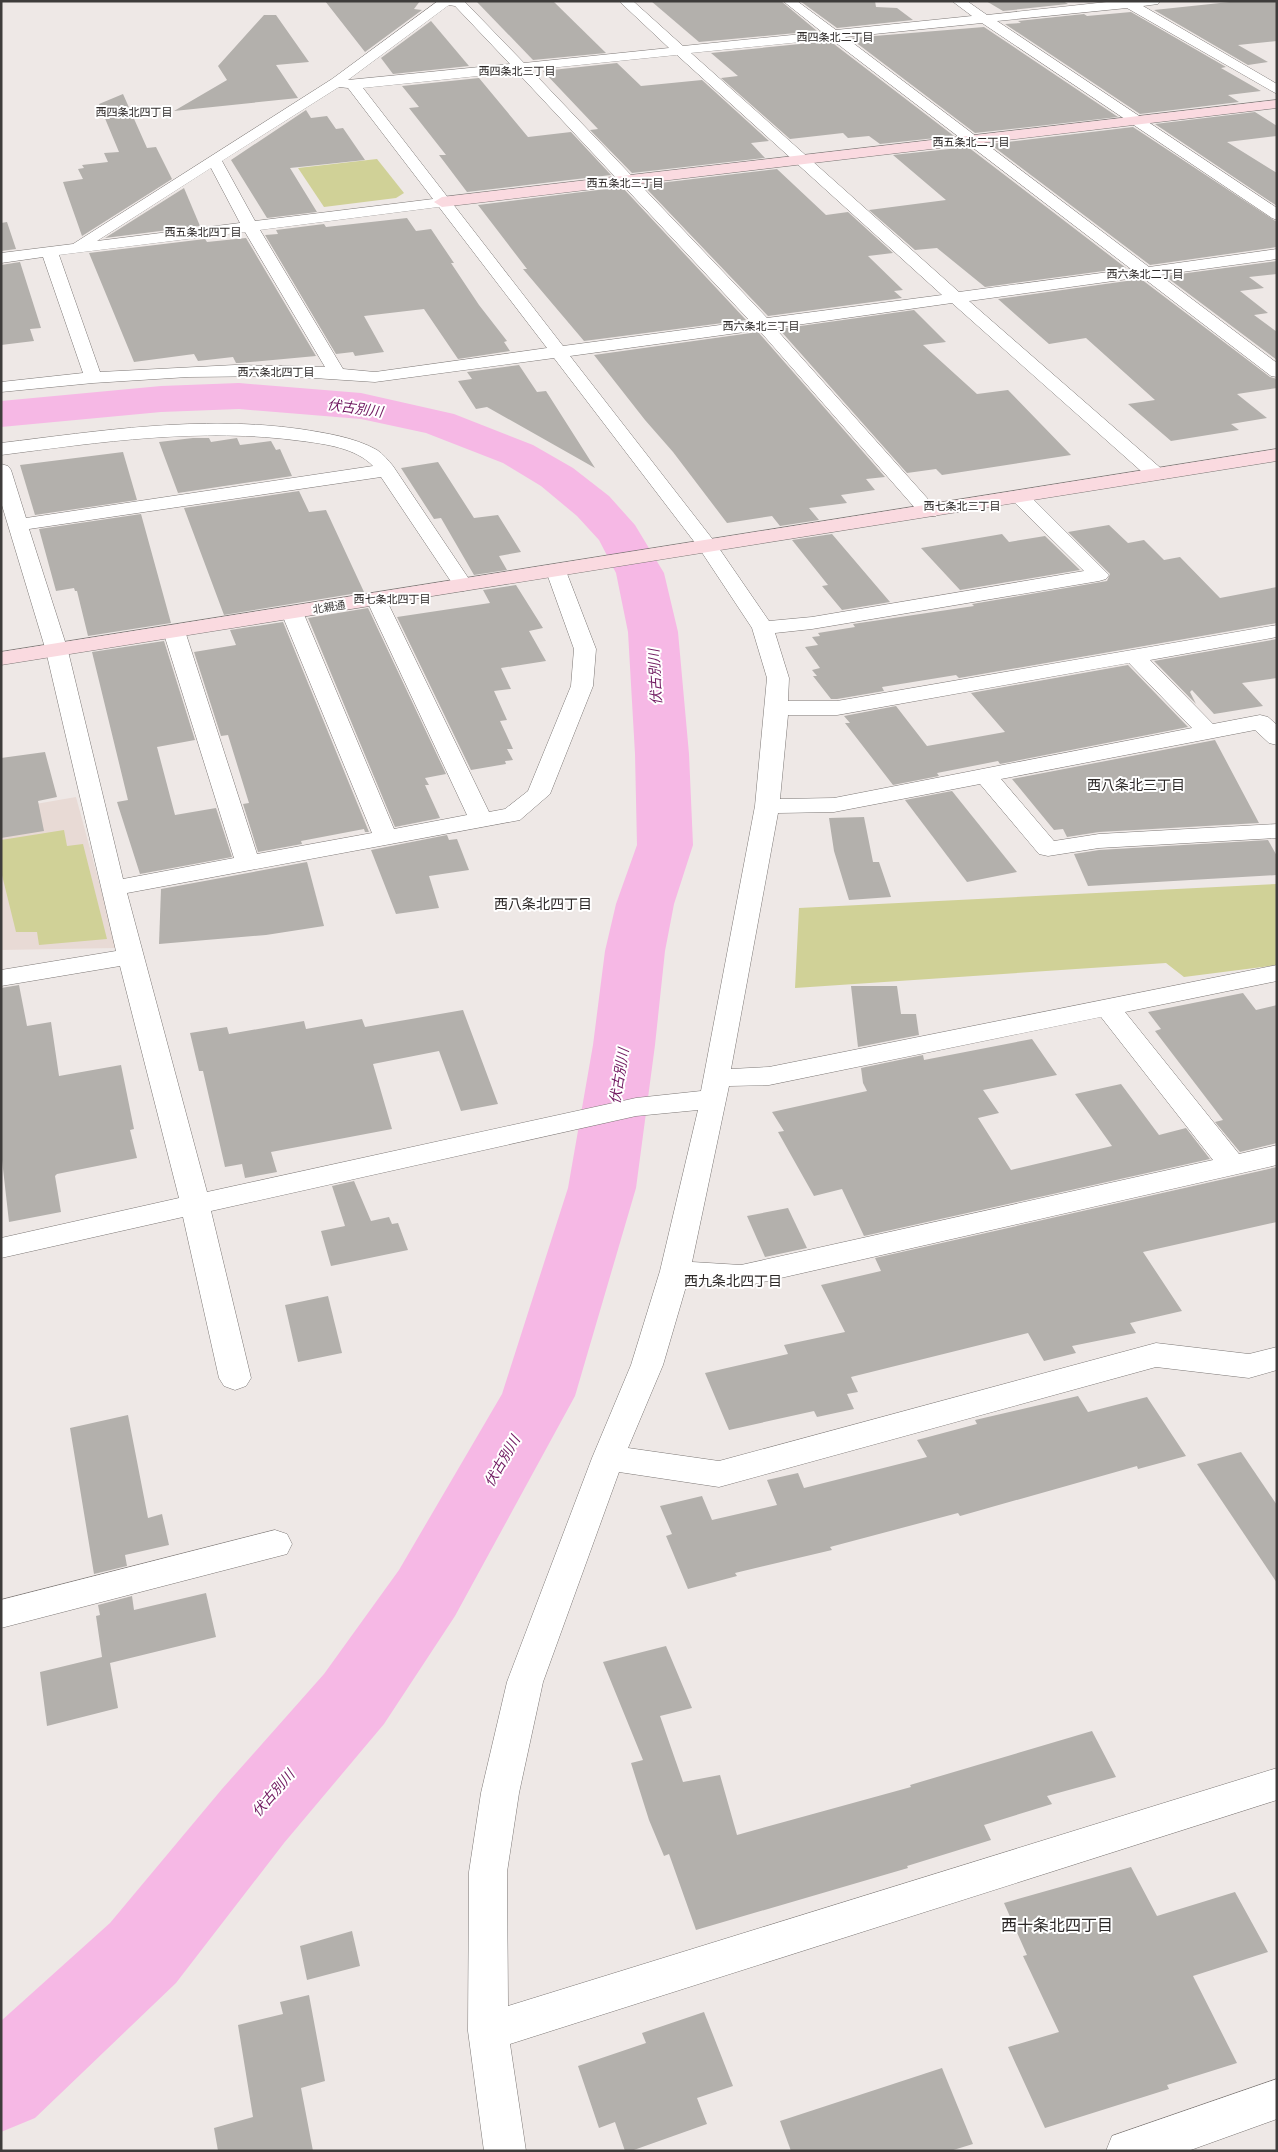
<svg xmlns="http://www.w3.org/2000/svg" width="1278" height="2152" viewBox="0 0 1278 2152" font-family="'Libre Baskerville','Noto Sans JP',serif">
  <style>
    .built { fill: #e8dad5 }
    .green { fill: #d0d197 }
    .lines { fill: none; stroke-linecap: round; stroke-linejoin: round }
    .river { fill: #f6b8e5; fill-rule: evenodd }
    .building { fill: #b3b0ac }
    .street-casing { stroke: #7d7876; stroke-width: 1 }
    .secondary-casing { stroke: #7d7876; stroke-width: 1 }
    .street { fill: #fff; fill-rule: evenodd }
    .secondary { fill: #fadae0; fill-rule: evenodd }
    .labels { text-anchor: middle; stroke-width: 4; stroke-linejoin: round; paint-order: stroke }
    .far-neighbourhood-label { font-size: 11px; fill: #2c2827; stroke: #fff }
    .far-street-label { font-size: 11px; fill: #3e3c3b; stroke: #fff }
    .water-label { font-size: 14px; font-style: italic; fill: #701960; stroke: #fff }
    .neighbourhood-label { font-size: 14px; fill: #2c2827; stroke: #fff }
    .near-neighbourhood-label { font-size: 16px; fill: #2c2827; stroke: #fff }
  </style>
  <rect width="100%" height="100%" fill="#eee8e6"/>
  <polygon class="built" points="76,797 117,948 1,950 1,810"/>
  <g class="green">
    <polygon points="377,159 404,193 396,198 324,207 298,168"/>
    <polygon points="64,830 67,846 83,844 107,939 39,945 37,932 16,932 1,871 1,840"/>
    <polygon points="1277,884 1277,965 1184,977 1166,963 795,988 799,908"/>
  </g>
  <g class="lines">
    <polygon class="river" points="239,383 361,393 454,414 533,445 573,468 609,496 635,525 664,573 678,632 689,754 693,845 674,904 665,951 655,1045 636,1188 575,1396 455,1616 384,1724 284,1843 176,1983 35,2118 1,2132 1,2021 110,1923 222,1789 324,1674 399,1570 502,1394 568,1188 593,1045 605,951 616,904 637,845 635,754 628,632 616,573 599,540 577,516 541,486 503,463 426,433 361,419 239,409 161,412 1,427 1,401 161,386"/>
  </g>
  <g class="building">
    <polygon points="325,1 420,1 414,9 422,10 365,52"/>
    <polygon points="476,1 553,1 606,53 533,60"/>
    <polygon points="651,1 781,1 817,31 699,42"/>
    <polygon points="800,1 875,1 876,7 897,8 913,20 837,28"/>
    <polygon points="986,1 1063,1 1068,4 1003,11"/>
    <polygon points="1239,1 1277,1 1277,41 1238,45 1268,62 1248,65 1154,10"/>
    <polygon points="1131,12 1226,67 1221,68 1261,91 1228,95 1239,102 1140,114 1005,24 1021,23 1018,21 1084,14 1087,16"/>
    <polygon points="264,15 276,15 309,62 276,65 298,98 174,111 227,80 218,66"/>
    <polygon points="431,21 469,66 393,74 381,58"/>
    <polygon points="984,27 1118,117 975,133 850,38"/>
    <polygon points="830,41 954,136 880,144 869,136 848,138 843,133 790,139 721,78 738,76 711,53"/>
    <polygon points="617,63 641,86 702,80 769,141 751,143 765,158 632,173 590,130 598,129 543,71"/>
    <polygon points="479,78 528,137 571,132 611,175 467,192 439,155 446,155 409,108 419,107 402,86"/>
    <polygon points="123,94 147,148 156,147 172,179 82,236 63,182 83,179 78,169 84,168 82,165 108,162 104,153 119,152 99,104"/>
    <polygon points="306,110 311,118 327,116 336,129 343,128 365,160 290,168 317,212 267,218 231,160"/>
    <polygon points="1255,112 1277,126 1277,136 1227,142 1277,173 1277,206 1155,124"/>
    <polygon points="1133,127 1277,222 1277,247 1150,265 990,144"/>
    <polygon points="968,147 1126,268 985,287 937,248 915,250 869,210 946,200 893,155"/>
    <polygon points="777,169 826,215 848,212 893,253 868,256 903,290 894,291 902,298 768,316 643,185"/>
    <polygon points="622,187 746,320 584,341 523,269 527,269 478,205"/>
    <polygon points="184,188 200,226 105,238"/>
    <polygon points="407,218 416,231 431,229 454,263 451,263 479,305 507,341 504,342 510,351 458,359 424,309 364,316 384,352 355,356 353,352 336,354 265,235 278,234 276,230 324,224 326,227"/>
    <polygon points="7,222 16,249 1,251 1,223"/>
    <polygon points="246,238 316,356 239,363 236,363 233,357 198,361 194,354 134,362 89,253 205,239 207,242"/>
    <polygon points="1277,261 1277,274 1249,277 1264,288 1240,291 1268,313 1254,315 1277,332 1277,360 1165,276"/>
    <polygon points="20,262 41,328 30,329 34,341 1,345 1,265"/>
    <polygon points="1141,279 1270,377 1277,379 1277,388 1237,394 1267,418 1231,424 1239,430 1171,441 1128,404 1155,400 1086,338 1049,344 998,299"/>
    <polygon points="914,310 946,342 923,345 977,394 1008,390 1071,455 942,475 936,469 907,473 779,329"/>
    <polygon points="758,332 885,477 866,479 875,490 841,495 847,503 809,508 819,520 780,526 772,516 727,523 673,452 645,420 594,355"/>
    <polygon points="519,365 537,392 546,391 595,468 487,407 476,409 458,381 472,379 467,372"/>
    <polygon points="193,438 209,438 211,442 237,438 240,445 271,441 276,450 280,449 292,476 178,493 159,442"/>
    <polygon points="123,452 137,500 35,515 20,465"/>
    <polygon points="438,462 474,518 498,515 521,552 499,556 507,570 474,575 441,518 434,519 401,468"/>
    <polygon points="299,491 309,512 326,510 364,592 224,615 184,508"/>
    <polygon points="141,514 171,623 88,636 77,591 75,591 74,588 56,591 39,529"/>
    <polygon points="1109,525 1128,543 1144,540 1164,560 1180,557 1220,598 1277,587 1277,623 959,678 956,675 882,687 884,691 837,699 831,699 813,676 817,676 812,670 820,668 805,647 818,645 812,637 820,636 818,633 855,627 853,624 974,606 972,604 1107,581 1110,574 1068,532"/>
    <polygon points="832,534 890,602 842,610 822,586 828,585 792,540"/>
    <polygon points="1002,534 1009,542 1045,536 1080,570 960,590 921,548"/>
    <polygon points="516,585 543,628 529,631 546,661 501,668 511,689 494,691 507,720 500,721 513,749 507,749 513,760 505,761 506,764 471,770 397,617 490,603 483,590"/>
    <polygon points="368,608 446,774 425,778 429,785 425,785 440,818 395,827 308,618"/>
    <polygon points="283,622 369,832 365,832 364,829 301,841 302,844 258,852 243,804 249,803 228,735 221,736 194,652 236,645 230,630"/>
    <polygon points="1277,639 1277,678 1242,683 1263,706 1214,714 1192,690 1190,692 1196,704 1154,661"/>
    <polygon points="164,641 195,740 157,747 175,815 216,808 232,857 140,874 117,802 128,800 92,652"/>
    <polygon points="1128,665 1188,727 1000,764 998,761 937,773 939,776 893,785 845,723 850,723 844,716 896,706 927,746 1005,732 971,693"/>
    <polygon points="1215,740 1259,823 1099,832 1067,837 1063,829 1054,830 1012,779"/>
    <polygon points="45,752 57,797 38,801 44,831 1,838 1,758"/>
    <polygon points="952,791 1017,872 967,882 905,800"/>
    <polygon points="864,817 873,862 879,862 891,897 849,900 834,851 829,818"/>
    <polygon points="447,835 449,840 457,839 469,870 429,876 439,908 396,914 371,850"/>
    <polygon points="1268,840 1277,856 1277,875 1088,886 1074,854 1099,850"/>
    <polygon points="307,862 324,926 266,935 159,944 161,889"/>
    <polygon points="19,985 27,1026 51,1022 59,1076 121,1065 134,1129 130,1130 137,1158 57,1174 55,1176 61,1212 9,1222 1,1151 1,988"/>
    <polygon points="851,986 897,986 901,1014 916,1014 919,1035 858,1047"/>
    <polygon points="1243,993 1256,1010 1277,1005 1277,1143 1240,1152 1215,1122 1223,1120 1155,1031 1161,1029 1148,1012"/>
    <polygon points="463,1010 498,1104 461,1111 439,1051 373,1064 392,1129 271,1152 277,1172 245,1178 242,1164 225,1167 203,1071 199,1071 190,1033 227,1027 229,1034 304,1021 306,1029 362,1019 365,1027"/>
    <polygon points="1032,1039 1057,1075 983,1090 999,1113 978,1118 1011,1170 1112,1146 1075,1094 1121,1084 1159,1135 1186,1128 1210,1159 864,1236 842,1189 814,1196 778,1132 784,1131 772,1112 867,1091 863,1083 861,1068 923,1055 924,1060"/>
    <polygon points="1277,1167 1277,1222 1143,1252 1182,1311 1130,1323 1136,1333 1072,1346 1076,1353 1044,1361 1028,1333 851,1377 858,1392 847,1394 854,1409 817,1417 814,1411 729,1430 705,1373 788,1354 784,1345 845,1332 821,1285 881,1271 875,1258"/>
    <polygon points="354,1181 371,1221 389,1217 392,1224 398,1223 408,1250 331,1266 321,1231 345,1226 332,1186"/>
    <polygon points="788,1208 807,1248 765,1257 747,1216"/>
    <polygon points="328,1296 342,1353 298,1362 285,1305"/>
    <polygon points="1078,1396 1088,1412 1147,1397 1186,1456 1138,1469 1137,1466 960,1516 958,1513 830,1547 832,1550 735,1573 737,1576 688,1589 666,1536 672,1534 660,1506 702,1496 712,1520 777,1505 767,1480 798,1473 804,1488 927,1457 917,1440 977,1424 975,1420"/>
    <polygon points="128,1415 148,1518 162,1514 169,1545 125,1555 127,1566 94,1574 70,1428"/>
    <polygon points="1241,1452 1277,1505 1277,1583 1197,1464"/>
    <polygon points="206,1593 216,1637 110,1663 118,1708 47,1726 40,1672 102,1657 96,1616 100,1615 98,1605 132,1596 134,1610"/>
    <polygon points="666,1646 692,1708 660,1716 683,1782 720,1775 737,1835 911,1787 910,1785 1092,1731 1116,1777 1047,1796 1052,1804 984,1825 991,1840 907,1866 908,1868 696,1930 669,1854 664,1856 649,1820 631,1763 643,1760 603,1662"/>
    <polygon points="1131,1867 1157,1916 1235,1892 1268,1952 1193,1976 1237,2063 1167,2085 1169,2089 1045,2128 1008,2047 1059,2032 1023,1956 1027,1955 1004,1903"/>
    <polygon points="352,1931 360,1966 307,1980 300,1946"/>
    <polygon points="309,1995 325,2081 301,2088 313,2151 218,2151 214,2128 253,2117 238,2025 283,2014 280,2002"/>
    <polygon points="704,2012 733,2086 697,2098 707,2124 631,2151 625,2151 615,2122 599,2128 578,2066 646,2043 642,2033"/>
    <polygon points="942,2068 973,2144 950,2151 791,2151 780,2121"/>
  </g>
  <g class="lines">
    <g class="street-casing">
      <g id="street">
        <path d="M 438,1 L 464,1 L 524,63 L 669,48 L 619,1 L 633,1 L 683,46 L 822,32 L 783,1 L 797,1 L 836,30 L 972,16 L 952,1 L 967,1 L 987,15 L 1116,1 L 1160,1 L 1158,4 L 1143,6 L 1277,84 L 1277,94 L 1127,8 L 997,21 L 1277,208 L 1277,220 L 1272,218 L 982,23 L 845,37 L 1149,267 L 1277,249 L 1277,259 L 1160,275 L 1277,363 L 1277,377 L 1271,376 L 1142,277 L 969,301 L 1164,471 L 1167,475 L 1164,479 L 1150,479 L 952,303 L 775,328 L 936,508 L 939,512 L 936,516 L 922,516 L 759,330 L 570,356 L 714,541 L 769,621 L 812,617 L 1084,571 L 1014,502 L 1011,498 L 1014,494 L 1028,494 L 1109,575 L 1106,579 L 1099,581 L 812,629 L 775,633 L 789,678 L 788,701 L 837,701 L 1277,625 L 1277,637 L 1150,660 L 1213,724 L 1260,715 L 1268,717 L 1277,725 L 1277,745 L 1269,743 L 1255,730 L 1001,779 L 1054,841 L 1099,834 L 1277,824 L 1277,838 L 1099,848 L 1048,856 L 1039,854 L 980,784 L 834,812 L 778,813 L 731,1069 L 769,1067 L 1277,965 L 1277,981 L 1125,1012 L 1239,1154 L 1277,1145 L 1277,1165 L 741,1287 L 687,1283 L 663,1365 L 628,1448 L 719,1461 L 1156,1343 L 1249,1354 L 1277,1347 L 1277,1370 L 1249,1378 L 1156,1367 L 719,1487 L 619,1472 L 543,1682 L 519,1793 L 507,1872 L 508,2006 L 1277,1768 L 1277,1800 L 510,2044 L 526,2151 L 484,2151 L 468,2031 L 469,1872 L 481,1793 L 507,1682 L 592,1458 L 631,1365 L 660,1271 L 698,1110 L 636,1116 L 211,1211 L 251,1378 L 246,1386 L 235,1390 L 224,1386 L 219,1378 L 183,1217 L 1,1258 L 1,1238 L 179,1198 L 120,966 L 1,986 L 1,970 L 116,951 L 46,651 L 1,502 L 1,464 L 8,466 L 11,470 L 26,518 L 373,466 C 356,448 325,444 302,441 C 201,427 101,442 1,455 L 1,443 C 100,431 200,415 300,429 C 325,433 354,437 377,450 C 383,454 388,460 393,466 L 473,585 L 470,589 L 463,591 L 456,589 L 381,477 L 29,529 L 68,651 L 123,879 L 234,858 L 163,631 L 166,626 L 174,625 L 182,626 L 185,631 L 257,854 L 372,833 L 281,612 L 285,608 L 292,606 L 299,608 L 303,612 L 394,829 L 467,815 L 366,599 L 369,595 L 376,593 L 383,595 L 386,599 L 489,812 L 505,809 L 528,791 L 571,686 L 574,649 L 546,571 L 549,567 L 556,565 L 563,567 L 566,571 L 596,649 L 593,686 L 550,794 L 520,820 L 127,893 L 207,1192 L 636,1098 L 701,1091 L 755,806 L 767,678 L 752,628 L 699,548 L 554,358 L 375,382 L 283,376 L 188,377 L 93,383 L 1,392 L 1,382 L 83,373 L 43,257 L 1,263 L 1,253 L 73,244 L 332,79 ZM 449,5 L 455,6 L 510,64 L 348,80 ZM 831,39 L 1131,269 L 959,292 L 691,53 ZM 677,55 L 942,295 L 767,318 L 531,70 ZM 517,72 L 750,321 L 563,346 L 363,88 ZM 339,87 L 348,88 L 433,199 L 255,221 L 222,161 ZM 211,168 L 240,223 L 97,241 ZM 439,207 L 547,348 L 375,372 L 343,369 L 260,230 ZM 245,232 L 325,367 L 235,365 L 100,372 L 59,255 ZM 1129,663 L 1192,728 L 834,798 L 780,799 L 788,715 L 837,715 ZM 1101,1017 L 1213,1160 L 741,1265 L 692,1262 L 729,1086 L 769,1085 Z"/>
        <polygon points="275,1530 287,1534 292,1544 287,1554 1,1628 1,1600"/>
        <polygon points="1277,2079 1277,2119 1188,2151 1106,2151 1112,2136"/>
      </g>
    </g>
    <g class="secondary-casing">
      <g id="secondary">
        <polygon points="1277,100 1277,108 442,207 434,202 442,197"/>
        <polygon points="1277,449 1277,461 1,665 1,652"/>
      </g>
    </g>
    <use href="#street" class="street"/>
    <use href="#secondary" class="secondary"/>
  </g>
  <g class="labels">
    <g class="far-neighbourhood-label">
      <text x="835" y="41">西四条北二丁目</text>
      <text x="517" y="75">西四条北三丁目</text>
      <text x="134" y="116">西四条北四丁目</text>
      <text x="971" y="146">西五条北二丁目</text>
      <text x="625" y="187">西五条北三丁目</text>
      <text x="203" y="236">西五条北四丁目</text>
      <text x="1145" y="278">西六条北二丁目</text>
      <text x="761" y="330">西六条北三丁目</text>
      <text x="276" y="376">西六条北四丁目</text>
      <text x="962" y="510">西七条北三丁目</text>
      <text x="392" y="603">西七条北四丁目</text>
    </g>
    <g class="far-street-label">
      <text transform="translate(329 607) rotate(-9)" y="4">北親通</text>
    </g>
    <g class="water-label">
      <text transform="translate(355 408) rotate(8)" y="5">伏古別川</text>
      <text transform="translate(655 677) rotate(-93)" y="5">伏古別川</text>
      <text transform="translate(619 1076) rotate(-81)" y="5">伏古別川</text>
      <text transform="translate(502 1461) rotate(-60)" y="5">伏古別川</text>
      <text transform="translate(273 1793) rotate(-49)" y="5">伏古別川</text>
    </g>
    <g class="neighbourhood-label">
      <text x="1136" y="790">西八条北三丁目</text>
      <text x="543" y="909">西八条北四丁目</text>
      <text x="733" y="1286">西九条北四丁目</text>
    </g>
    <g class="near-neighbourhood-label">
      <text x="1057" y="1931">西十条北四丁目</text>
    </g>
  </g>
  <rect width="1278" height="2152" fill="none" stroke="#3e3c3b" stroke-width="5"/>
</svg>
